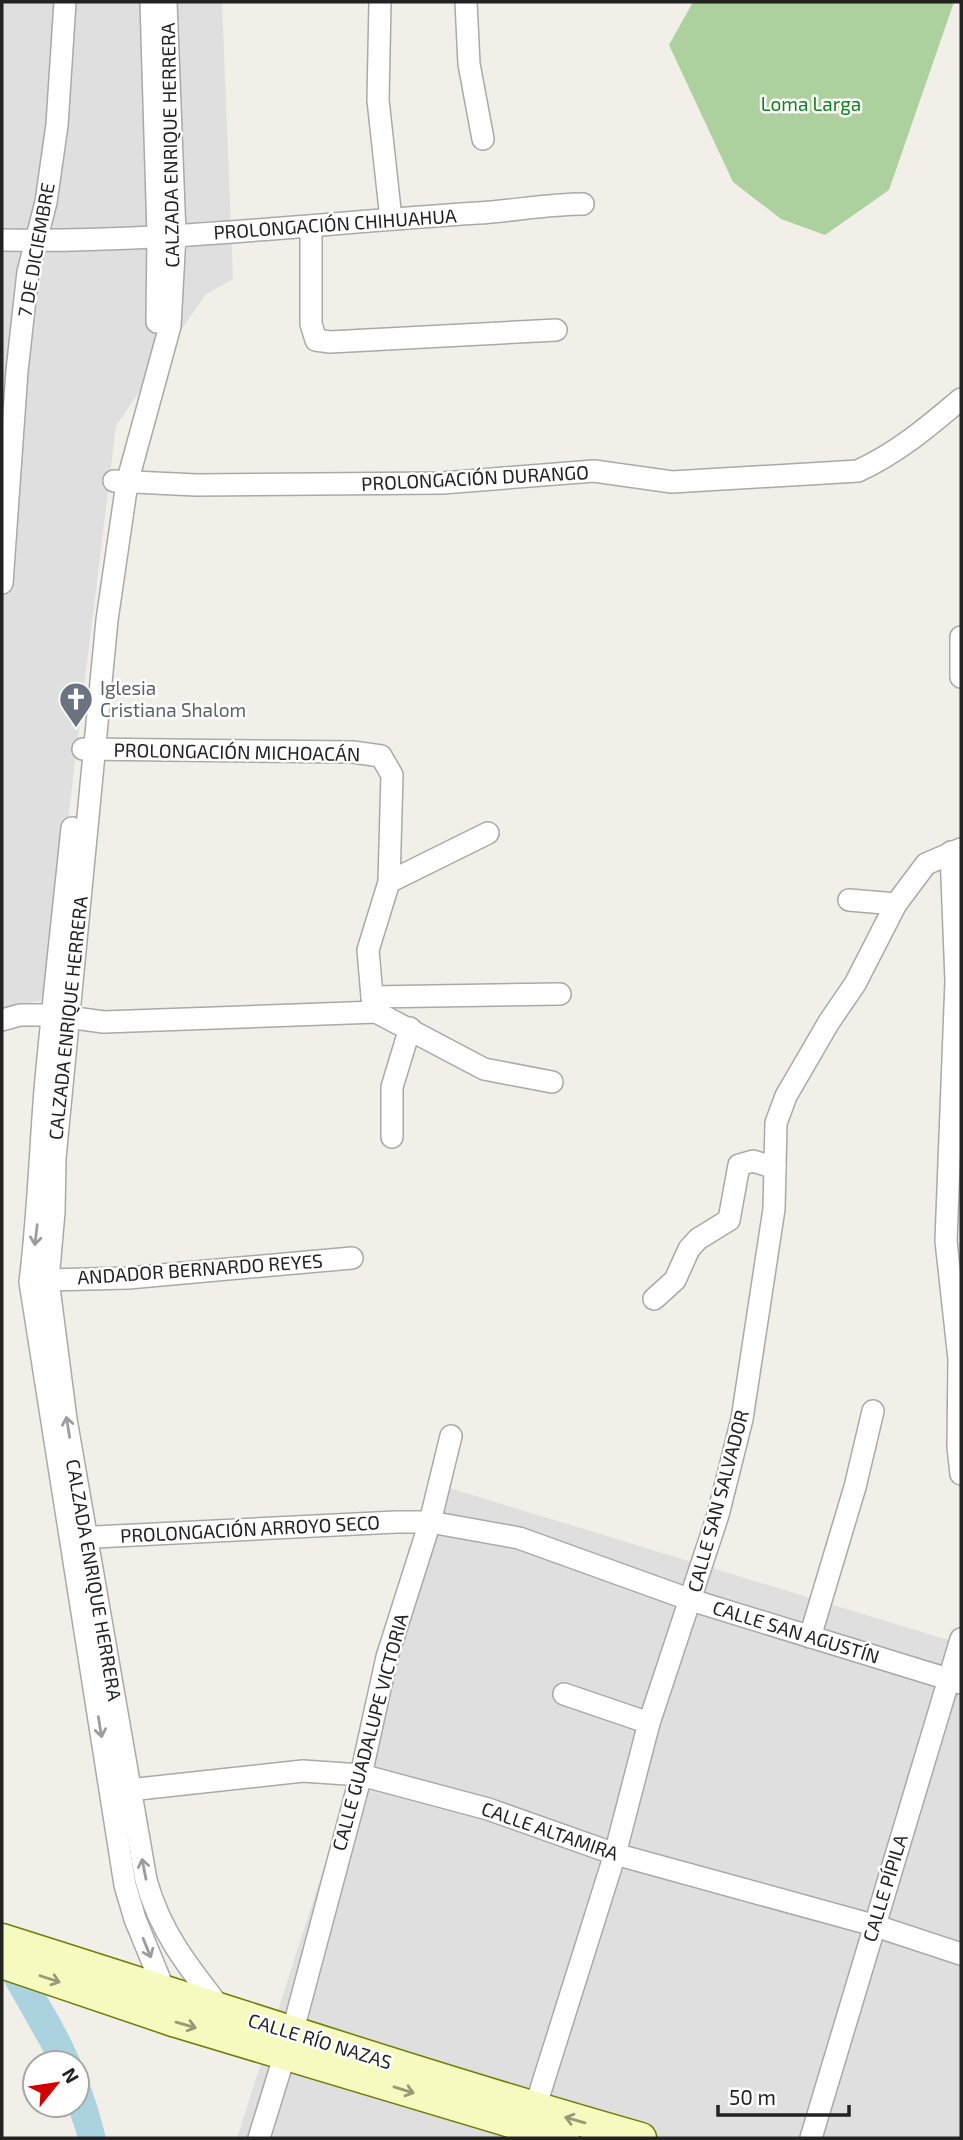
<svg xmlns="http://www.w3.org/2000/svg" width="963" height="2140" viewBox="0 0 963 2140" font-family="'Exo 2',sans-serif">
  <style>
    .residential { fill: #e0dfdf }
    .forest { fill: #add19e }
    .water { fill: #aad3df }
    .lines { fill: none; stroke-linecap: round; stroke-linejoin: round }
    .street-casing { stroke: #a9a9a9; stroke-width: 24 }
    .secondary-casing { stroke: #707d05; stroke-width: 33 }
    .street { stroke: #fff; stroke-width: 21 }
    .secondary { stroke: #f7fabf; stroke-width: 30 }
    .oneway { stroke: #9c9c9c }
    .oneway2 { stroke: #979978 }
    .labels { text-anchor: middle; stroke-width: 5; stroke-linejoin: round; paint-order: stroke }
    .park-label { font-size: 19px; fill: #0c8416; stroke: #fff }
    .street-label { font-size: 19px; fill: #222; stroke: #fff }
    .worship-label { font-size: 19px; fill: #5b616d; stroke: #fff; text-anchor: start }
  </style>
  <rect width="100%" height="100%" fill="#f2efe9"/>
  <g class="residential">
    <polygon points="2,2 222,2 233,279 205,295 116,426 46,1000 2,1008"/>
    <polygon points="446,1487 961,1644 961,2138 237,2138"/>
  </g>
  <polygon class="forest" points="693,2 954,2 889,190 825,235 781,219 733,182 669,45"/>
  <path class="water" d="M 2,1926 C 50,2000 85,2050 106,2138 L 78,2138 L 67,2105 L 77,2105 L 77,2063 L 50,2063 L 2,1978 Z"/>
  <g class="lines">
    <g class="street-casing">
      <g id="street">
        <polyline points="151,2 158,235 157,322"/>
        <path d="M 166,2 L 175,235 L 170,326 L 127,483 L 107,620 L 55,1158 L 54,1212 L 48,1280 L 66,1419 L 146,1880 C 160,1932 189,1968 222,2010"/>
        <polyline points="380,2 378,100 391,219"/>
        <polyline points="466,2 469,64 483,139"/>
        <polyline points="311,226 311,324 316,340 330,342 556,330"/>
        <path d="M 2,240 C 161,243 319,223 478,213 C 513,211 547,204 583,204"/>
        <path d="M 114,481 L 196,485 L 442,483 L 594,471 L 672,482 L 858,471 C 897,453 928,427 961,399"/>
        <polyline points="2,583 17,371 28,272 46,202 57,125 65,2"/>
        <polyline points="961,637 961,677"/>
        <polyline points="83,749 353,752 381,756 392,775 389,882 368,950 372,997 376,1012"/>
        <path d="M 72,828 C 63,915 53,1002 45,1090 C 40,1154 38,1218 30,1282 L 125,1885 L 135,1919 L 165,1992"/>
        <polyline points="951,852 956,981 946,1241 959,1359 958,1447 961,1474"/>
        <polyline points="389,882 488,833"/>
        <polyline points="849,900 896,904 926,864 961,849"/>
        <polyline points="372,997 560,994"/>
        <polyline points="2,1020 20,1015 52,1015 104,1022 376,1012 484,1069 552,1082"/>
        <polyline points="392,1137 392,1087 410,1028"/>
        <polyline points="48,1280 128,1278 352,1258"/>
        <polyline points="654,1299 675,1280 689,1249 698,1239 729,1220 739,1165 753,1161 775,1168"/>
        <polyline points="75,1538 396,1522 430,1522 519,1538 691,1600 961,1683"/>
        <polyline points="810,1637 855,1487 873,1411"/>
        <polyline points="564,1694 649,1723"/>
        <polyline points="129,1790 303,1771 361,1775 488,1809 615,1854 873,1925 961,1954"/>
        <polyline points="293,2030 361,1775 387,1657 430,1522 451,1436"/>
        <polyline points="535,2108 615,1854 649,1723 718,1515 742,1419 774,1209 776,1123 786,1096 829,1022 855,984 896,904"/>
        <polyline points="259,2138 285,2054"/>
        <polyline points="811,2138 961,1639"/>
      </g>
    </g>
    <g class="secondary-casing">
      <g id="secondary">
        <path d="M 2,1939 C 215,2006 426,2077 641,2138"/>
        <polyline points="2,1963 176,2022 564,2138"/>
      </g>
    </g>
    <use href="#street" class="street"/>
    <use href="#secondary" class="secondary"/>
  </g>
  <defs><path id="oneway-shaft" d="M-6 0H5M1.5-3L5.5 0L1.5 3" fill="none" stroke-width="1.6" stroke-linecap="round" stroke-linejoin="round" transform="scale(1.75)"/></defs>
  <g class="oneway">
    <use href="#oneway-shaft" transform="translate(36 1235) rotate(97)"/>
    <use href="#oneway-shaft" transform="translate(68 1427) rotate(-99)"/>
    <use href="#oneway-shaft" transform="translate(100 1727) rotate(81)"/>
    <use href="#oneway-shaft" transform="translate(144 1869) rotate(-101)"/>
    <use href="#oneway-shaft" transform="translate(147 1948) rotate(68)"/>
  </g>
  <g class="oneway2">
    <use href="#oneway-shaft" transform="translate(50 1979) rotate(18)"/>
    <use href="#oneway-shaft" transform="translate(186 2025) rotate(16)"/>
    <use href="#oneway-shaft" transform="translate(404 2090) rotate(17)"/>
    <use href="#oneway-shaft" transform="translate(575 2120) rotate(-164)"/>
  </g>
  <defs>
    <g id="church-pin" transform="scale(1.75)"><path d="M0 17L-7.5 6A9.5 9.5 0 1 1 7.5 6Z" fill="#6b7280" stroke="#fff"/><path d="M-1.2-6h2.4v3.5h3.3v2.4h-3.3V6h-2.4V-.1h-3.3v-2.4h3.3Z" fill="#fff"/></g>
  </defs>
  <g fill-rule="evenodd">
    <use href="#church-pin" x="76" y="699"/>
  </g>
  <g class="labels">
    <g class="park-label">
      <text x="811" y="111">Loma Larga</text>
    </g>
    <g class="street-label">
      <text transform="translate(170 145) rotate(-91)" y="7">CALZADA ENRIQUE HERRERA</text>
      <text transform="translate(335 224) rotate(-4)" y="7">PROLONGACIÓN CHIHUAHUA</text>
      <text transform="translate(36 250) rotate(-80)" y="7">7 DE DICIEMBRE</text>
      <text transform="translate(475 478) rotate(-3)" y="7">PROLONGACIÓN DURANGO</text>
      <text transform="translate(237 752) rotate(1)" y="7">PROLONGACIÓN MICHOACÁN</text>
      <text transform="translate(68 1018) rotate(-84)" y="7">CALZADA ENRIQUE HERRERA</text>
      <text transform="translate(200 1269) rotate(-4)" y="7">ANDADOR BERNARDO REYES</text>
      <text transform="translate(718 1501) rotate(-75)" y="7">CALLE SAN SALVADOR</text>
      <text transform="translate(250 1529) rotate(-3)" y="7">PROLONGACIÓN ARROYO SECO</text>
      <text transform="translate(94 1580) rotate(80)" y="7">CALZADA ENRIQUE HERRERA</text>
      <text transform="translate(796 1632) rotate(17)" y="7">CALLE SAN AGUSTÍN</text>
      <text transform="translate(370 1732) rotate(-75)" y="7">CALLE GUADALUPE VICTORIA</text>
      <text transform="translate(550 1831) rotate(19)" y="7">CALLE ALTAMIRA</text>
      <text transform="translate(885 1888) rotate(-73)" y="7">CALLE PÍPILA</text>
      <text transform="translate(320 2041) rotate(17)" y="7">CALLE RÍO NAZAS</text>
    </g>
    <g class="worship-label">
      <text x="100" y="695">Iglesia<tspan x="100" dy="22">Cristiana Shalom</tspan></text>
    </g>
  </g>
  <rect width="963" height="2140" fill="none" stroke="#222222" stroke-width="7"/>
  <g transform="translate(56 2084) rotate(60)"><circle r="33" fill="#ffffff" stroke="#a7a7a7" stroke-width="2"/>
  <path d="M0-5L12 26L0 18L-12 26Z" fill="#d40000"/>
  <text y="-10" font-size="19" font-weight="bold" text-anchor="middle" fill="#222222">N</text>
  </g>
  <path d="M718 2105v10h131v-10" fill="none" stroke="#222222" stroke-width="3.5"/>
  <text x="729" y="2105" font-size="21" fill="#222222" stroke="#ffffff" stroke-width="5" paint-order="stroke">50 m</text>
</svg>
